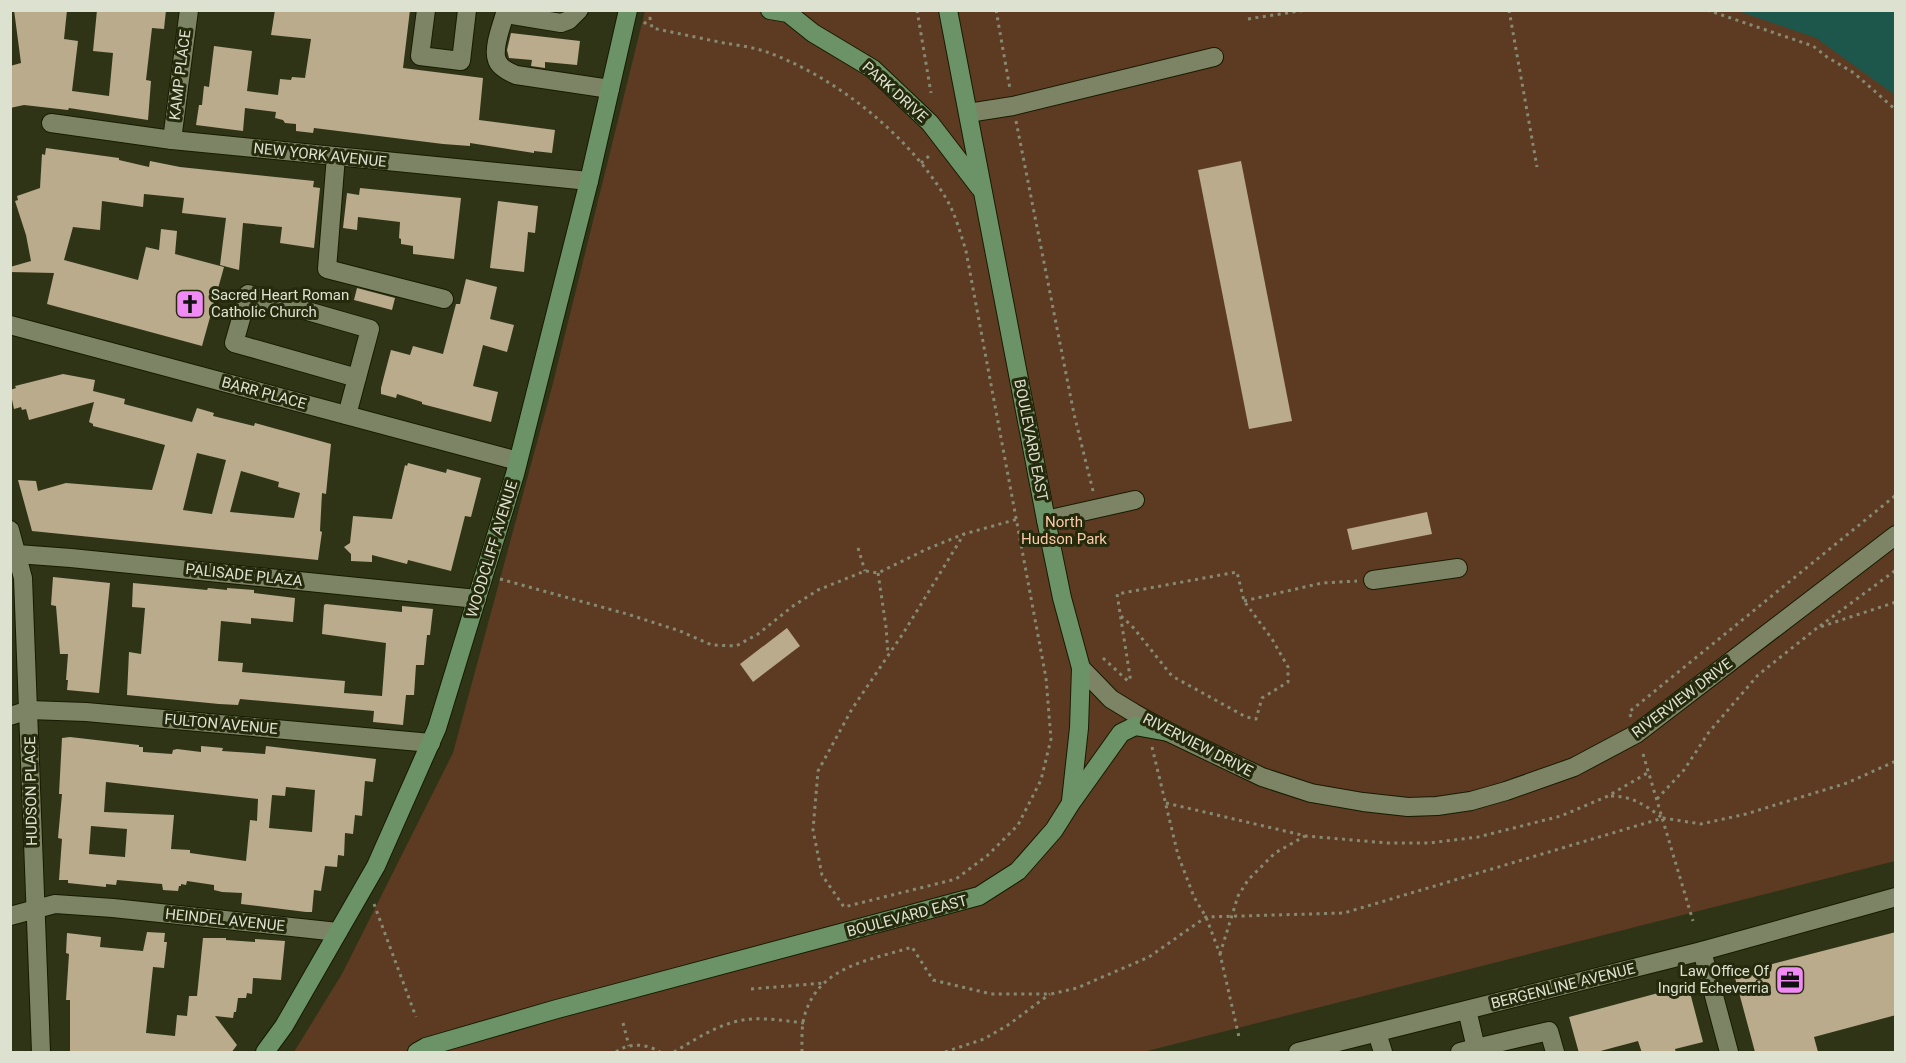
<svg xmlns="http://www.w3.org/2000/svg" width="1906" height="1063" viewBox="0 0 1906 1063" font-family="Roboto,sans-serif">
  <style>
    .green { fill: #5d3b22 }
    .water { fill: #1d564b }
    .building { fill: #b9ab8c; fill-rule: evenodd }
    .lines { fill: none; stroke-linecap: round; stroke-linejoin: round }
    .minor-casing { stroke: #171b01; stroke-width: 20 }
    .major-casing { stroke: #171b01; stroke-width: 20 }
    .path { stroke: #868a73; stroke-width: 3; stroke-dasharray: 3 4.5; stroke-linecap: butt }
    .minor { stroke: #7d8465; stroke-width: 18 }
    .major { stroke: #6c9367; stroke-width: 18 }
    .labels { text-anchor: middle; stroke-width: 6; stroke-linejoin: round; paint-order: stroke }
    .street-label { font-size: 15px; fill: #dde1cf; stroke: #252a0d }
    .poi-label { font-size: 15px; fill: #dde1cf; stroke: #252a0d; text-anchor: start }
    .park-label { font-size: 15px; fill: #fccaa7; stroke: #252a0d }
  </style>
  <rect width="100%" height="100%" fill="#2f3417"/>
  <polygon class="green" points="645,11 1895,11 1895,861 1143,1052 294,1052 342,974 453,753 552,387"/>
  <polygon class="water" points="1738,11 1895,11 1895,95 1816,38"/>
  <g class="building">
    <polygon points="14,10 67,10 64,39 78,41 72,91 109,96 113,53 93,51 97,10 166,10 164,29 152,28 146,80 151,81 148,120 69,108 68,110 24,105 10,108 10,66 21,63"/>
    <polygon points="275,10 410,10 403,68 483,78 479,120 555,130 552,153 534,151 534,153 470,143 470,146 443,144 314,128 313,133 296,131 296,124 285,123 283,120 275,118 276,112 245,108 243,131 196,125 199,105 202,105 204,86 209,87 214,46 252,51 247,91 278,95 280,79 291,80 292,77 305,78 311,39 271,35"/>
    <polygon points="511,33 580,41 577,65 545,62 545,68 531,66 532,60 509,58 507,50"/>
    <polygon points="46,148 119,158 119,160 149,167 150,161 180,167 314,181 313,187 320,188 314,248 280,243 282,227 243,223 239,270 220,265 226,218 182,213 184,198 144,194 143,207 102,201 100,230 73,227 64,260 138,280 146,247 159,250 161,229 177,231 175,254 224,267 202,346 47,304 54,273 10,272 10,267 31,261 26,235 15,201 18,200 17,196 40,188 42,154 45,155"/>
    <polygon points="1241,161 1292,421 1249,429 1198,170"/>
    <polygon points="360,188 461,198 454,259 413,254 413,246 401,244 401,239 399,238 400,222 358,217 357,230 343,228 347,193 359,195"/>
    <polygon points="498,201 538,206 535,233 528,232 524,272 490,268"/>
    <polygon points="466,279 497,287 490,319 514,325 507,352 483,345 473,386 498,392 491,422 422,404 422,402 397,394 396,398 381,394 381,388 391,350 410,355 413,346 443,354 456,304 460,304"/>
    <polygon points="357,288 395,298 392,310 354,300"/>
    <path d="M 63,374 L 95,380 L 93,391 L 125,399 L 124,404 L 192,422 L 197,408 L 214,413 L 213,416 L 254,426 L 255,423 L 331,444 L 326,494 L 322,493 L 320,531 L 322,532 L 318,560 L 32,531 L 18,480 L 36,481 L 38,491 L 66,483 L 152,490 L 165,445 L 93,426 L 93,424 L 89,422 L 94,402 L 29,420 L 26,409 L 22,410 L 21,407 L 14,409 L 10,390 L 16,388 L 15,386 ZM 197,453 L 226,460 L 212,514 L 183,510 ZM 241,471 L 279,482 L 278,487 L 300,493 L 294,518 L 230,512 Z"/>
    <polygon points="408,463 446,473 447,469 481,478 471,517 465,516 451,571 408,560 407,564 372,555 372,562 351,561 351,554 344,547 350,543 353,516 392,519 405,465 407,466"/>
    <polygon points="1427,512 1432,534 1352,550 1347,529"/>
    <polygon points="53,577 110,583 99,693 67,690 68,680 66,680 68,654 60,654 56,606 51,605"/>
    <polygon points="133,583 207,590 208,588 227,590 227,588 254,590 254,593 295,598 293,622 251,618 251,624 221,621 218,661 243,663 242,672 345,681 344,693 382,696 386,643 322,634 324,605 326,604 402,612 402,606 433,609 430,635 427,635 424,665 416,665 414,695 406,695 403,725 373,722 374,711 240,699 238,705 219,704 127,695 129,652 141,654 145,608 132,607"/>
    <polygon points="787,628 800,646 753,682 740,664"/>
    <path d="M 70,737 L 139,745 L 139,747 L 143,747 L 143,752 L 172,754 L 173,750 L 177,749 L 201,752 L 201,746 L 223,748 L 222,751 L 265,754 L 266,746 L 376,759 L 373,782 L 365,781 L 362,816 L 355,815 L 353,834 L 345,833 L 344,856 L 338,855 L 337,867 L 325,866 L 321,891 L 314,890 L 312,912 L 306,912 L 241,904 L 242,893 L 222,892 L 214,890 L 214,885 L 187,881 L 186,885 L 181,884 L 181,886 L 179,886 L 178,891 L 163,890 L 162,884 L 117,880 L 116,885 L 106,884 L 106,887 L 68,883 L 68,880 L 59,880 L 62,839 L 58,838 L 62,794 L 59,794 L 62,738 ZM 106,782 L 258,799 L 257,821 L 250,820 L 246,861 L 190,853 L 190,850 L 171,849 L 174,815 L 104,812 ZM 286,787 L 315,790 L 312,832 L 269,828 L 272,795 L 285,796 ZM 91,826 L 127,829 L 125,857 L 89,854 Z"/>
    <polygon points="147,932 165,933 164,942 167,942 164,968 153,967 146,1033 175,1036 177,1015 187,1016 189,996 197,996 203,938 226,938 226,940 255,942 255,939 285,941 281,980 253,978 252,994 247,993 246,998 238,998 236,1012 234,1012 233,1018 215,1016 237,1045 231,1053 70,1053 70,1000 66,1000 69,954 66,953 67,933 101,937 100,947 143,951"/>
    <polygon points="1896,932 1896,1015 1814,1037 1818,1052 1755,1052 1734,974"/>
    <polygon points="1688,985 1703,1042 1675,1049 1676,1053 1642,1053 1638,1041 1593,1053 1579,1053 1569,1017"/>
  </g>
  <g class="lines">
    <g class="minor-casing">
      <g id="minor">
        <polyline points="426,10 420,56 461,61 467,10"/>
        <path d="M 506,10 C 503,22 492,48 497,60 C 499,67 509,72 516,75 L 610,89"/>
        <polyline points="505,14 561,23 569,20 579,10"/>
        <polyline points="968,113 1013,106 1214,57"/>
        <polyline points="51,123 172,140 589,181"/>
        <polyline points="172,140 189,10"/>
        <polyline points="336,156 327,269 444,299"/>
        <polyline points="10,325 518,461"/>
        <polyline points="347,415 370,329 248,294 234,343 357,378"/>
        <polyline points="1046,520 1135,500"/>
        <polyline points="10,530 23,578 41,1052"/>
        <polyline points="10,557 17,554 71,558 477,599"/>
        <polyline points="1373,580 1458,568"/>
        <polyline points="1081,668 1111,699 1134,713 1168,732 1262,777 1311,793 1363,802 1408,807 1437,806 1471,801 1506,791 1574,767 1636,734 1896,535"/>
        <polyline points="10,716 29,710 86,712 431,743"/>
        <polyline points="10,916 55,904 113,908 338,932"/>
        <polyline points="1702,951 1729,1052"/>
        <polyline points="1377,1033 1383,1052"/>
        <polyline points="1298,1052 1702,951 1896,897"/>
        <polyline points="1460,1052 1476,1048 1467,1010"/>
        <polyline points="1476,1052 1476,1048 1549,1031 1555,1052"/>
      </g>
    </g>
    <g class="major-casing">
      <g id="major">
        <polyline points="770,10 788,13 813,33 873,69 930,123 980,188"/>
        <polyline points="948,10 1046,520 1062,598 1081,668 1079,728 1071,801"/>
        <polyline points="265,1052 284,1026 376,866 437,728 515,474 589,181 628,10"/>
        <polyline points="417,1052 426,1047 557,1009 979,896 1018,871 1054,830 1071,803 1121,733 1135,726 1168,732"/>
      </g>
    </g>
    <g class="path">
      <polyline points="917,10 931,93"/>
      <polyline points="996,10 1010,89"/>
      <polyline points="1509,10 1537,167"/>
      <polyline points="1707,10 1813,46 1827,57 1854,73 1896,110"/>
      <polyline points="1248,19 1306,10"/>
      <path d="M 644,24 L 650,18 L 652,28 C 676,33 700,38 724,43 C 737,45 751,47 764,51 C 833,75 906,133 944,195 C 955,212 960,232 966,251 L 1046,678 L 1051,739 L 1041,780 L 1018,825 L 988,855 L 956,879 L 844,907 L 822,875 L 813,830 L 818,771 L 852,709 L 904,632 L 964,534"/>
      <polyline points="1016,121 1074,414 1093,491"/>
      <polyline points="921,163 929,156"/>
      <polyline points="858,548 865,571"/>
      <polyline points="878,573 886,627 888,654"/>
      <polyline points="500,579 627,614 680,631 712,645 736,646 758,634 793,606 818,590 865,571 878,573 927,549 964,534 1018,519"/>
      <polyline points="1244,601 1322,583 1357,581"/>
      <polyline points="1121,616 1132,626 1172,676 1246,717 1256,719 1262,698 1288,682 1288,667 1272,639 1244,601 1237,572 1117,594 1131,683"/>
      <polyline points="1820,626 1896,570"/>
      <polyline points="1103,658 1129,682"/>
      <polyline points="1631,717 1629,712 1896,495"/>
      <polyline points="1152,747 1178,855 1194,897 1206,917 1220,954 1239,1037"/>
      <polyline points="1643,754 1693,921"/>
      <path d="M 1611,796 C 1632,796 1645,805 1661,817"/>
      <polyline points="1657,799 1684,770 1709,732 1758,675 1817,628 1896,602"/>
      <polyline points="1166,803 1306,836 1387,843 1429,843 1478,837 1561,816 1608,796 1649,772"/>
      <polyline points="374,904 416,1017"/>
      <polyline points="1220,954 1238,896 1248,880 1275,853 1305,836"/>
      <polyline points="751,989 823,983"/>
      <polyline points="623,1023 629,1046"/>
      <path d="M 616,1052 C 629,1042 647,1044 660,1052"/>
      <path d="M 674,1052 C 698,1038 722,1021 752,1019 C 769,1018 787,1021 804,1023"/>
      <path d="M 802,1052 C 802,1039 801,1024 806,1011 C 822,965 872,960 912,947 L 933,980 L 991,994 L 1051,994 L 1077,988 L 1149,957 L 1206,917 L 1344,913 L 1663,818 L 1701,824 L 1746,814 L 1847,783 L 1896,761"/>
      <polyline points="945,1052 984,1039 1008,1025 1050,994"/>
    </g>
    <use href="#minor" class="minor"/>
    <use href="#major" class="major"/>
  </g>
  <defs>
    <g id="church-square" transform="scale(1.5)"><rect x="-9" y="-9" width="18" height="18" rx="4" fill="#f08bf5" stroke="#252a0d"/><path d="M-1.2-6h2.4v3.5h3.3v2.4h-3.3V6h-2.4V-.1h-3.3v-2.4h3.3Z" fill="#111"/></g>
    <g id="office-square" transform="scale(1.5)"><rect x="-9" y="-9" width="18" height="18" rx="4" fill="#f08bf5" stroke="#252a0d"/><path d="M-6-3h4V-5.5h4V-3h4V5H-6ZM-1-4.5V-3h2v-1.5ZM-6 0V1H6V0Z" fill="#111"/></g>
  </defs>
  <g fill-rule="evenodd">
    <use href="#church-square" x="190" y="304"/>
    <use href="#office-square" x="1790" y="980"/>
  </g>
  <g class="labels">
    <g class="street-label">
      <text transform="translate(180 75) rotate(-83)" y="5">KAMP PLACE</text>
      <text transform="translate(895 92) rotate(42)" y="5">PARK DRIVE</text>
      <text transform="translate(320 155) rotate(6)" y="5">NEW YORK AVENUE</text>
      <text transform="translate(264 393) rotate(15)" y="5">BARR PLACE</text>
      <text transform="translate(1031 440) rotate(79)" y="5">BOULEVARD EAST</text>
      <text transform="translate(492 549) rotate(-73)" y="5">WOODCLIFF AVENUE</text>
      <text transform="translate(244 575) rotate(6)" y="5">PALISADE PLAZA</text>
      <text transform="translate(1682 698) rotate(-37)" y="5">RIVERVIEW DRIVE</text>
      <text transform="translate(221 724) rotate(5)" y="5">FULTON AVENUE</text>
      <text transform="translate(1198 745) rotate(27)" y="5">RIVERVIEW DRIVE</text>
      <text transform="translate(31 791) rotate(-91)" y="5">HUDSON PLACE</text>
      <text transform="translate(907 916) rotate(-15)" y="5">BOULEVARD EAST</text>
      <text transform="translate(225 920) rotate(6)" y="5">HEINDEL AVENUE</text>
      <text transform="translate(1563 986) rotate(-14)" y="5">BERGENLINE AVENUE</text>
    </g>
    <g class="poi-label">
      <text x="211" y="300">Sacred Heart Roman<tspan x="211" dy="17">Catholic Church</tspan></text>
      <text x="1769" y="976" text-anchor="end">Law Office Of<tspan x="1769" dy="17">Ingrid Echeverria</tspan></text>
    </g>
    <g class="park-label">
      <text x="1064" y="527">North<tspan x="1064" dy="17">Hudson Park</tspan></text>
    </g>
  </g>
  <rect width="1906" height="1063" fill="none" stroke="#dde1cf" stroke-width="24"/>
</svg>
